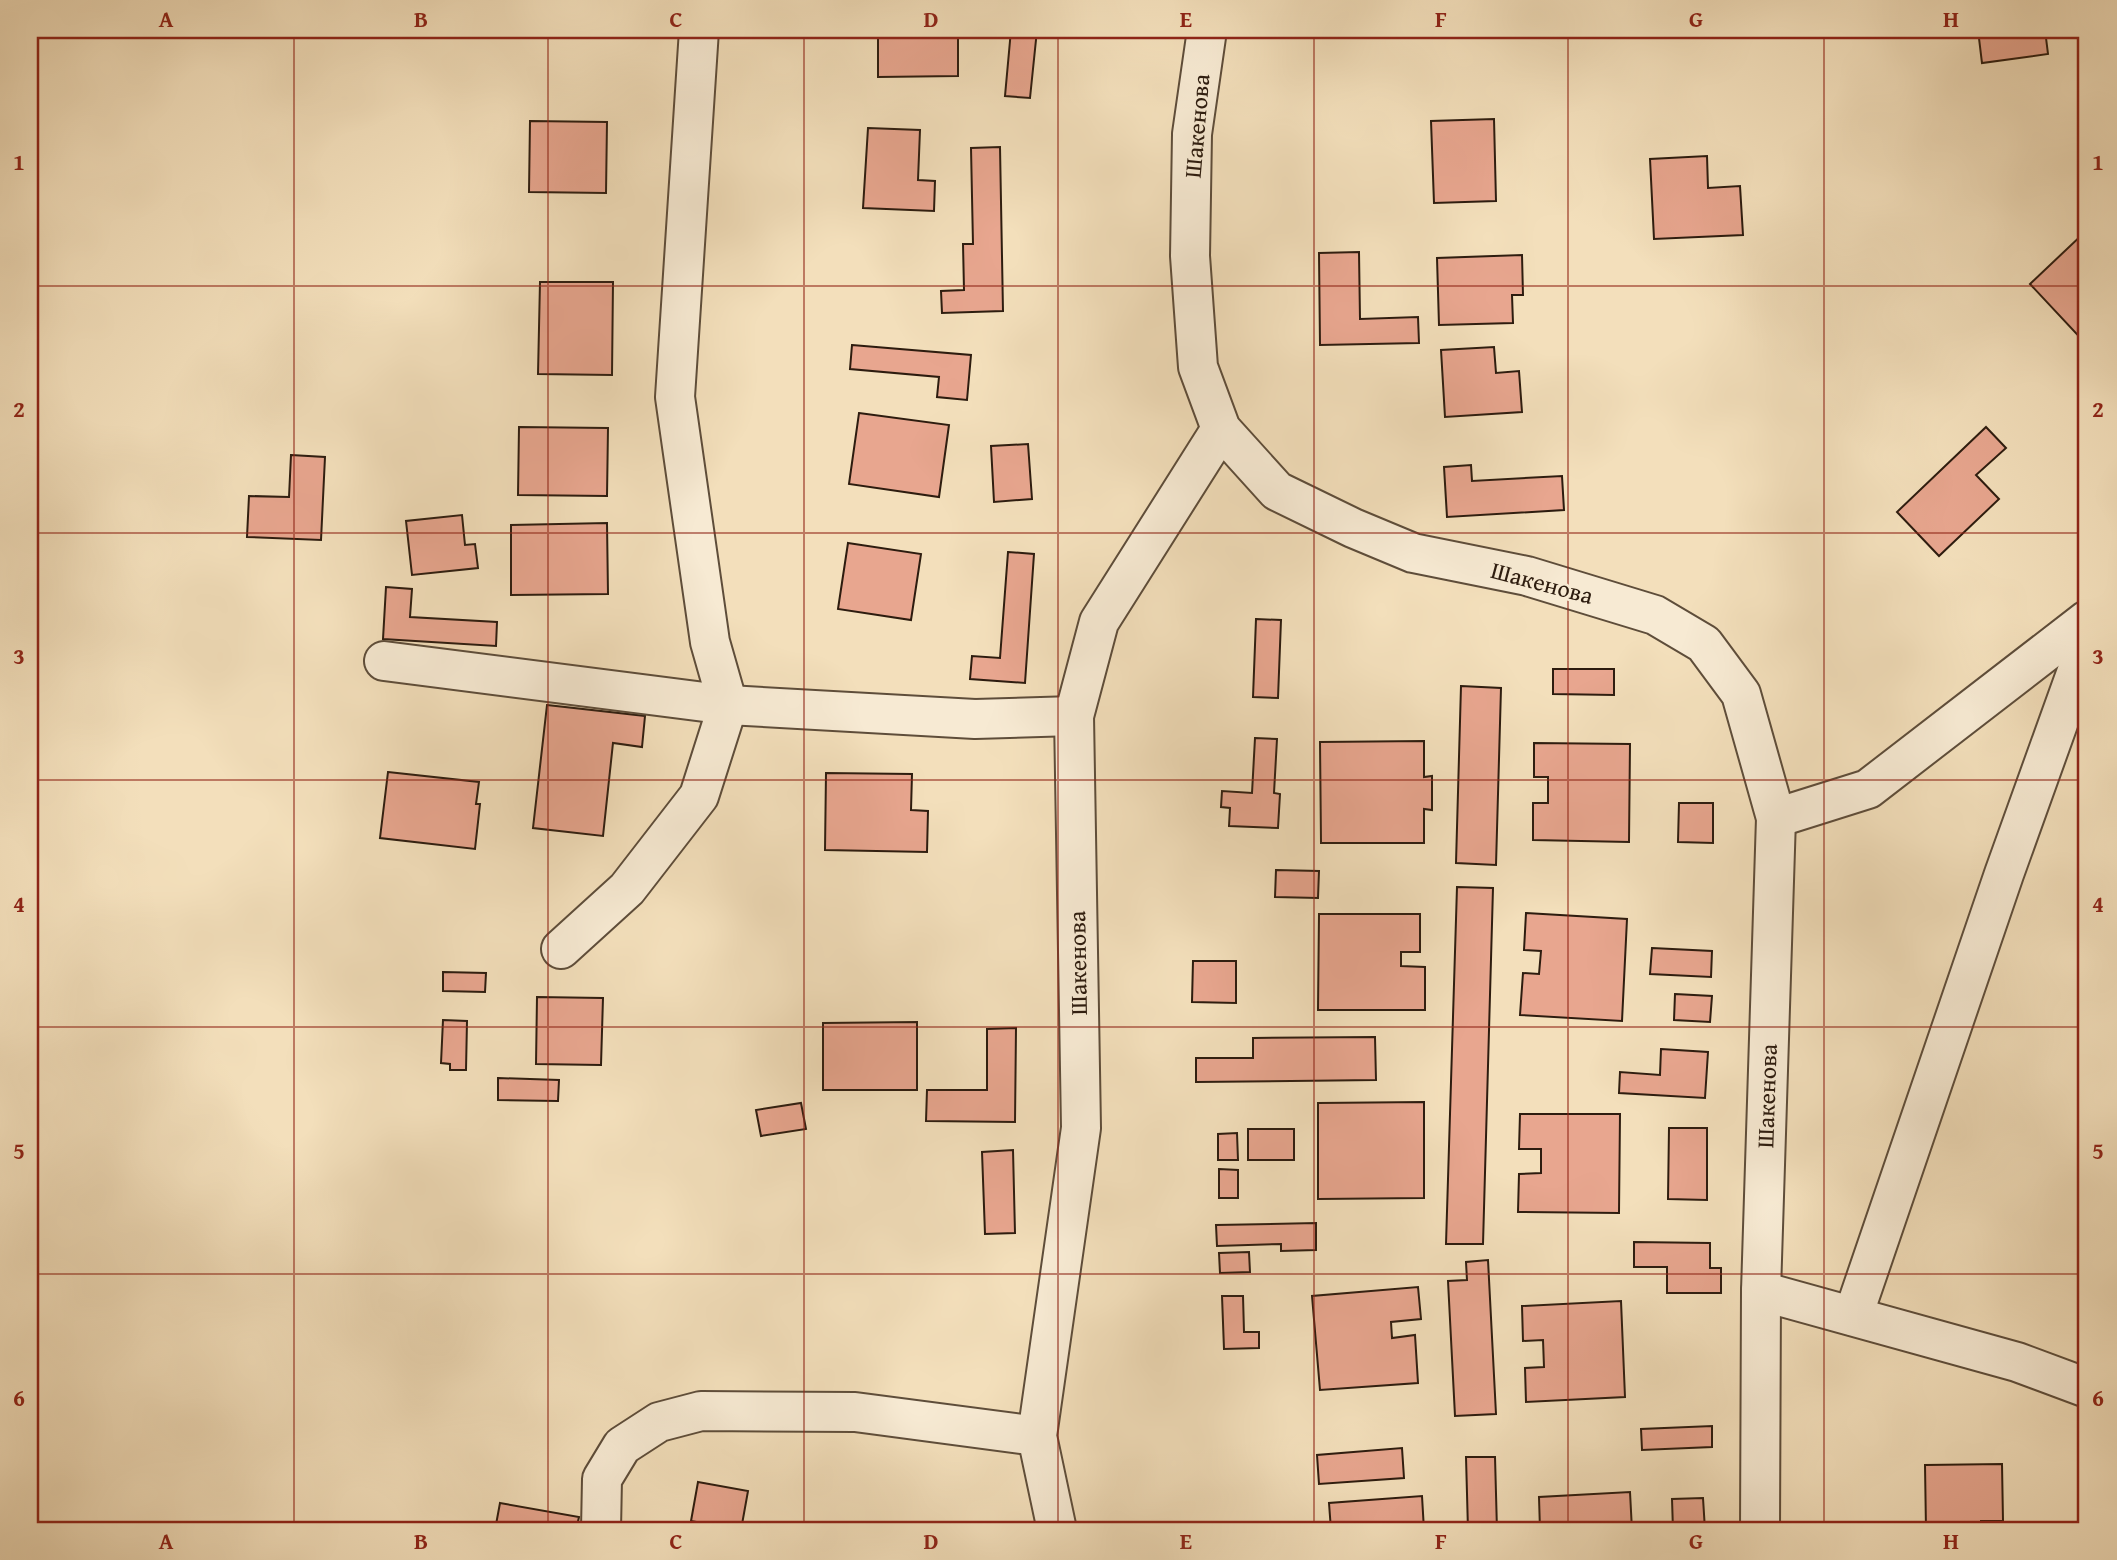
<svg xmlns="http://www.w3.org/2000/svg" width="2117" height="1560" viewBox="0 0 2117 1560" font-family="'Gentium Book Plus',serif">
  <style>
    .building { fill: #e8a68f; stroke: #2d1c0f; stroke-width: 2 }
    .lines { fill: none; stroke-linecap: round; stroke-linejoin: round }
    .street-casing { stroke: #5e4d3a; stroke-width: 42 }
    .street { stroke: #f7ead3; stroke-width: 38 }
    .grid { fill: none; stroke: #8f2418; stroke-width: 2; stroke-opacity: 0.55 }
    .labels { text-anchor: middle; stroke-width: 5; stroke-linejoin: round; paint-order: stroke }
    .street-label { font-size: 24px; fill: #2d1c0f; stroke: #f7ead3 }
    .neatline { fill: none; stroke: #8f2418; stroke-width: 2.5 }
    .grid-label { font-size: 23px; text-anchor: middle; font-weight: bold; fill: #8f2418 }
  </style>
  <rect width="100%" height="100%" fill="#f3dfbb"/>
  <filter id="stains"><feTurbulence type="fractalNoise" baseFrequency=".00286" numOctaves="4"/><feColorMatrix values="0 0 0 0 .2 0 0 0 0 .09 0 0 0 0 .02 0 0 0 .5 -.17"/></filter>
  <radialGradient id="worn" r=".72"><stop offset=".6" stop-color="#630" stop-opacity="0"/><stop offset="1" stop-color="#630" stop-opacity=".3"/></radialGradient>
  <g class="building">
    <polygon points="141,30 194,30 194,34"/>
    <polygon points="878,30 958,30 958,76 878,77"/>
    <polygon points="1011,30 1037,30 1030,98 1005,96"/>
    <polygon points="1978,30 2045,30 2048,54 1982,63"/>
    <polygon points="1494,119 1496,201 1434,203 1431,121"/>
    <polygon points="530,121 607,122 606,193 529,192"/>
    <polygon points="868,128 920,130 918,180 935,181 934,211 863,208"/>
    <polygon points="1000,147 1003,311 942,313 941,291 964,290 963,244 973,244 971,148"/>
    <polygon points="1707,156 1708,188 1740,186 1743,235 1654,239 1650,159"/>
    <polygon points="2087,230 2087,345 2030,284"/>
    <polygon points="1359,252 1360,319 1418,317 1419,343 1320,345 1319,253"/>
    <polygon points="1522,255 1523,295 1512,295 1513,323 1439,325 1437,258"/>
    <polygon points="540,282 613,282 612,375 538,374"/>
    <polygon points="852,345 971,355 967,400 937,397 939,377 850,369"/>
    <polygon points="1494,347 1496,373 1519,371 1522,412 1445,417 1441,350"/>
    <polygon points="859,413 949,425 939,497 849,484"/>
    <polygon points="519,427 608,428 607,496 518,495"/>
    <polygon points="1986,427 2006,448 1976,475 1999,499 1939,556 1897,512"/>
    <polygon points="1028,444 1032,499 994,502 991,446"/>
    <polygon points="291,455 325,457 321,540 247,537 249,496 289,497"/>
    <polygon points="1471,465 1472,481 1562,476 1564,510 1447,517 1444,467"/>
    <polygon points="462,515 465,545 475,544 478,568 412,575 406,521"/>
    <polygon points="607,523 608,594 511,595 511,525"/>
    <polygon points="848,543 921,554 911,620 838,609"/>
    <polygon points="1008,552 1034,554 1025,683 970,679 972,656 1000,658"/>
    <polygon points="386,587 412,589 410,617 497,622 496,646 383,639"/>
    <polygon points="1256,619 1281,620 1278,698 1253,697"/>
    <polygon points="1553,669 1614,669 1614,695 1553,694"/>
    <polygon points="1461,686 1501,688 1496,865 1456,863"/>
    <polygon points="547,705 645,716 642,747 613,743 603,836 533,828"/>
    <polygon points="1255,738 1277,739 1274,793 1280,794 1278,828 1229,826 1230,808 1221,807 1222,791 1252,793"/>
    <polygon points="1424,741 1424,777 1432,776 1432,810 1424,809 1424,843 1321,843 1320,742"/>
    <polygon points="1534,743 1630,744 1629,842 1533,840 1533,803 1548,803 1548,777 1534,777"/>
    <polygon points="388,772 479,782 476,804 480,804 475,849 380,838"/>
    <polygon points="826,773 912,774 911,810 928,811 927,852 825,850"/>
    <polygon points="1679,803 1713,803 1713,843 1678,842"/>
    <polygon points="1276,870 1319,871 1318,898 1275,897"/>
    <polygon points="1457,887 1493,888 1483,1244 1446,1244"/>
    <polygon points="1526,913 1627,919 1622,1021 1520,1015 1523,973 1539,974 1541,951 1524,950"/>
    <polygon points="1319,914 1420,914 1420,952 1401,952 1401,966 1425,967 1425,1010 1318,1010"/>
    <polygon points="1652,948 1712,951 1711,977 1650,974"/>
    <polygon points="1193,961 1236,961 1236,1003 1192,1002"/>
    <polygon points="443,972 486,973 485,992 443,991"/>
    <polygon points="1675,994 1712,996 1710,1022 1674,1020"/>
    <polygon points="537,997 603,998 601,1065 536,1064"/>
    <polygon points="443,1020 467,1021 466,1070 450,1070 450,1064 441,1063"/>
    <polygon points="917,1022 917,1090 823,1090 823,1023"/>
    <polygon points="1016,1028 1015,1122 926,1121 927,1090 987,1090 987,1029"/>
    <polygon points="1375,1037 1376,1080 1196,1082 1196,1058 1253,1058 1253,1038"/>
    <polygon points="1661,1049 1708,1052 1705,1098 1619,1093 1620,1072 1660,1075"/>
    <polygon points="498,1078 559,1080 558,1101 498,1100"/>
    <polygon points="1424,1102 1424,1198 1318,1199 1318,1103"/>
    <polygon points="801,1103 806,1129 761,1136 756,1110"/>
    <polygon points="1520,1114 1620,1114 1619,1213 1518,1212 1519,1174 1541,1173 1541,1149 1519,1149"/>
    <polygon points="1669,1128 1707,1128 1707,1200 1668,1199"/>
    <rect x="1248" y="1129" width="46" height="31"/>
    <polygon points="1237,1133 1238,1160 1218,1160 1218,1134"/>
    <polygon points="1013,1150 1015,1233 985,1234 982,1152"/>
    <polygon points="1219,1169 1238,1170 1238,1198 1219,1198"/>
    <polygon points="1316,1223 1316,1250 1281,1251 1281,1244 1217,1246 1216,1225"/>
    <polygon points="1634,1242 1710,1243 1710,1268 1721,1268 1721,1293 1667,1293 1667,1267 1634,1267"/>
    <polygon points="1249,1252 1250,1272 1220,1273 1219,1253"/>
    <polygon points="1488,1260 1496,1414 1455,1416 1448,1281 1467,1280 1466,1262"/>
    <polygon points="1418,1287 1421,1319 1391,1322 1392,1338 1415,1335 1418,1383 1320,1390 1312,1296"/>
    <polygon points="1222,1296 1243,1296 1244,1332 1259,1332 1259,1348 1224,1349"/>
    <polygon points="1621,1301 1625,1397 1526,1402 1525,1368 1544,1367 1543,1340 1523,1341 1522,1306"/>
    <polygon points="1712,1426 1712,1447 1642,1450 1641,1429"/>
    <polygon points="1402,1448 1404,1478 1319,1484 1317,1455"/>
    <polygon points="1466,1457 1495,1457 1497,1530 1468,1530"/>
    <polygon points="2002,1464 2003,1521 1981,1521 1981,1530 1926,1530 1925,1465"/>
    <polygon points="698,1482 748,1491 741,1530 691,1521"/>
    <polygon points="1630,1492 1632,1530 1540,1530 1539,1497"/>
    <polygon points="1422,1496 1424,1530 1331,1530 1329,1503"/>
    <polygon points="1703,1498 1705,1530 1673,1530 1672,1499"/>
    <polygon points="500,1503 579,1517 576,1530 495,1530"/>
  </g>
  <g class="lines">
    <g class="street-casing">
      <g id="street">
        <polyline points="1207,30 1192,134 1190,256 1198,367 1221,429 1277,491 1353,528 1413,553 1527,576 1655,615 1704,644 1741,694 1776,818 1761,1291 1760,1530"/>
        <polyline points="384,661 728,705 975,719 1074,716"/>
        <polyline points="1776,818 1868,789 2087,620"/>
        <polyline points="561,949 627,889 699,796 728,705 710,642 675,397 699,30"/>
        <polyline points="1761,1291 2017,1362 2087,1388"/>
        <polyline points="1853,1316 2004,874 2087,643"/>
        <polyline points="601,1530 602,1479 622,1446 659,1422 701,1411 855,1412 1037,1436"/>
        <polyline points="1057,1530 1037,1436 1081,1128 1074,716 1099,622 1221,429"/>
      </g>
    </g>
    <use href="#street" class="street"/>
  </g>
  <path class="grid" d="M 294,30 L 294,1530M 548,30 L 548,1530M 804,30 L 804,1530M 1058,30 L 1058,1530M 1314,30 L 1314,1530M 1568,30 L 1568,1530M 1824,30 L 1824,1530M 30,286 L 2087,286M 30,533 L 2087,533M 30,780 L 2087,780M 30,1027 L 2087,1027M 30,1274 L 2087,1274"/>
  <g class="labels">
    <g class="street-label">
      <text transform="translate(1197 126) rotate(-85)" y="8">Шакенова</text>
      <text transform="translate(1542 583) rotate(15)" y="8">Шакенова</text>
      <text transform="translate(1078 963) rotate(-91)" y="8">Шакенова</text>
      <text transform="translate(1767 1096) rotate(-88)" y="8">Шакенова</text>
    </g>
  </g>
  <rect width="2117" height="1560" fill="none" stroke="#f3dfbb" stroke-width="77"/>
  <rect x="38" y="38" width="2040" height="1484" class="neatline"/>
  <g class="grid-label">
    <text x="166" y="27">A</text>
    <text x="421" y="27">B</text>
    <text x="676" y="27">C</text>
    <text x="931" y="27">D</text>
    <text x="1186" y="27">E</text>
    <text x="1441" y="27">F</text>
    <text x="1696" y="27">G</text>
    <text x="1951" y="27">H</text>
    <text x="19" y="170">1</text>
    <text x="2098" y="170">1</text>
    <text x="19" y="417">2</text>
    <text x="2098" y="417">2</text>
    <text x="19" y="664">3</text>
    <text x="2098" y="664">3</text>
    <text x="19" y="912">4</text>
    <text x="2098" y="912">4</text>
    <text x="19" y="1159">5</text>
    <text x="2098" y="1159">5</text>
    <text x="19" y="1406">6</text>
    <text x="2098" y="1406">6</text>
    <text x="166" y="1549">A</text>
    <text x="421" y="1549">B</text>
    <text x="676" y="1549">C</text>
    <text x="931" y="1549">D</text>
    <text x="1186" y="1549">E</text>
    <text x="1441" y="1549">F</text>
    <text x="1696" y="1549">G</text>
    <text x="1951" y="1549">H</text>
  </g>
  <rect width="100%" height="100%" filter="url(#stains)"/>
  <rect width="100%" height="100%" fill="url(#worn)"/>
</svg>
